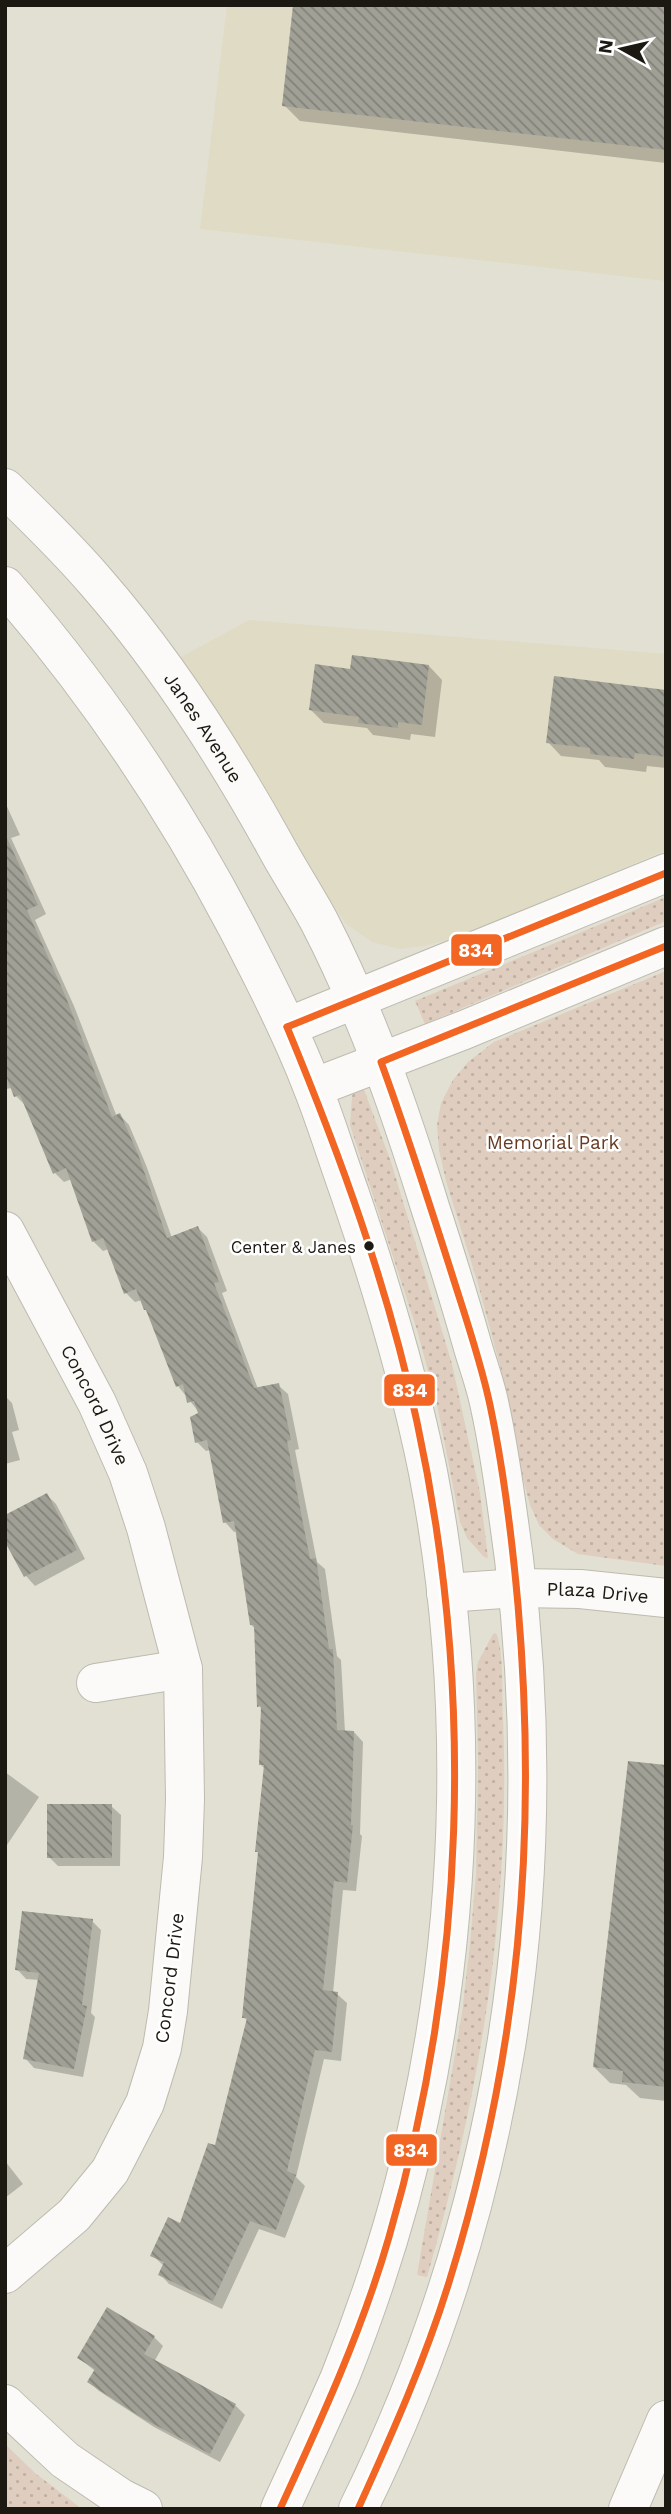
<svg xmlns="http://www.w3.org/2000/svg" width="671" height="2514" viewBox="0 0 671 2514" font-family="'Work Sans',sans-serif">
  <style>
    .built { fill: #e0dbc4 }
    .green { fill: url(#green-dots) }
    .shadow { fill: #0003 }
    .building { fill: url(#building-back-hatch) }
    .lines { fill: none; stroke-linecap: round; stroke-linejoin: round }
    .minor-casing { stroke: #bdbbb0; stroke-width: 40 }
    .minor { stroke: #fbfaf8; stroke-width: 38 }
    .bus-1-casing { stroke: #fff; stroke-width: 12 }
    .bus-1 { stroke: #f26522; stroke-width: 7 }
    .bus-dot { fill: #1b1911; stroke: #fff; stroke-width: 2.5 }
    .labels { text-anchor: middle; stroke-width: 5; stroke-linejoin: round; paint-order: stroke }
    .bus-label { font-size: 17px; fill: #1b1911; stroke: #fff; text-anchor: end }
    .street-label { font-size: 19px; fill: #1b1911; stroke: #fff }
    .park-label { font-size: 19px; fill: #683c22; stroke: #fff }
    .line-badge { stroke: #fff; stroke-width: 2.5 }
    .badge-label { font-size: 19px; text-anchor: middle; font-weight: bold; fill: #fff }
  </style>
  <defs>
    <pattern id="green-dots" width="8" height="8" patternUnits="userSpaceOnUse" patternTransform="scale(1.75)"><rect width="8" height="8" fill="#dfcebf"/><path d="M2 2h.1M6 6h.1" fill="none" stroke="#bfb0a3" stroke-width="1.8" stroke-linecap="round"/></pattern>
    <pattern id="building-back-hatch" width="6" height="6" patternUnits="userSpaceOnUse" patternTransform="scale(1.75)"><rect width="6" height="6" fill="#a0a096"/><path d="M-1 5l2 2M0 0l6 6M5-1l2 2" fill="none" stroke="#828279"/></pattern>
  </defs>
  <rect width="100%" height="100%" fill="#e2e0d2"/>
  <g class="built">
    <polygon points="227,5 666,5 666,281 200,229"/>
    <polygon points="249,620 666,654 666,850 458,937 424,946 399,949 372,942 346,924 327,896 294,838 232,734 179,658"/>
  </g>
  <g class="green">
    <polygon points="666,897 666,921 425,1024 415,1001"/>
    <polygon points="666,971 666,1566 578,1554 553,1539 539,1525 530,1505 518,1461 500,1366 478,1284 446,1181 439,1150 437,1125 441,1103 453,1080 468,1062 494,1042"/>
    <polygon points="360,1079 391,1162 452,1364 480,1493 488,1558 484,1557 467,1538 460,1522 437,1404 417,1330 350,1125 352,1096 358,1080"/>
    <path d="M 496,1633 C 504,1649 502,1697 503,1717 C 511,1910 480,2093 427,2277 L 417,2275 L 462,2013 L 470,1944 L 476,1874 L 478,1763 L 476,1674 L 478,1662 L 493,1634 Z"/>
    <polygon points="5,2444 35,2473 82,2509 5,2509"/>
  </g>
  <g class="shadow">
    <polygon points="666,5 666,163 300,121 284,105"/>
    <polygon points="429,666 442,680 435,737 411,734 410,740 373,735 367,728 324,723 311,710 352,671"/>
    <polygon points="666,691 666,768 647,766 646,772 605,767 599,760 561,756 548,742"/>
    <polygon points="5,802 20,835 11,838 46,914 35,920 74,1006 117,1117 120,1115 129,1125 146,1165 172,1238 198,1228 207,1237 227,1291 222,1293 258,1389 278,1385 288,1394 299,1449 295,1450 317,1562 325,1569 337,1656 341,1660 345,1732 354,1732 363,1742 360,1834 362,1836 356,1891 343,1890 333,1993 337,1994 347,2003 341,2061 324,2059 296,2177 305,2186 285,2238 259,2229 222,2309 169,2284 160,2274 164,2266 152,2255 181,2225 216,2148 248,2021 243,2017 260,1854 256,1851 265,1769 261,1765 262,1709 259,1706 256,1629 251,1625 237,1531 234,1532 225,1522 211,1450 206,1451 197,1442 207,1410 198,1411 178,1386 142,1300 135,1302 126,1293 109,1249 103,1251 93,1241 72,1179 64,1182 55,1173 25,1105 16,1096 13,1088 5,1089"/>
    <polygon points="5,1396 12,1403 19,1430 12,1432 20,1460 5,1464"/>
    <polygon points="47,1495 56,1504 85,1559 35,1586 26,1576 5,1538"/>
    <polygon points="666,1767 666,2101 640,2098 626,2085 610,2083 594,2067"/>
    <polygon points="5,1772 39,1797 5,1848"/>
    <polygon points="111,1806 121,1815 120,1866 58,1866 49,1857"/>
    <polygon points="92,1921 101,1930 91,2013 95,2017 83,2077 34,2068 25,2058 40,1980 26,1979 17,1969"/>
    <polygon points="5,2161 23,2184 5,2198"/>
    <polygon points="154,2337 163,2346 154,2362 235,2405 245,2415 220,2462 154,2427 99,2391 89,2382 95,2371 79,2358"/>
  </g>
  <g class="building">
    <polygon points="293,5 666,5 666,150 282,106"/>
    <polygon points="352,655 429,665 422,725 398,722 398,728 358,723 359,717 309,710 315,664 350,669"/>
    <polygon points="554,676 666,690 666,757 635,753 634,759 590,754 590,748 546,743"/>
    <polygon points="5,834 38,905 27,910 65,995 112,1117 120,1113 138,1154 167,1238 198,1226 219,1282 214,1283 254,1388 279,1383 291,1440 287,1441 310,1559 316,1558 329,1649 333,1649 337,1730 354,1731 351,1825 353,1825 347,1883 334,1881 323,1990 338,1992 332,2052 315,2050 287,2171 296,2175 276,2230 250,2221 213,2301 158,2275 164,2262 150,2256 168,2217 180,2223 208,2143 215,2145 247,2018 242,2018 258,1852 255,1852 264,1765 259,1765 261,1706 257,1707 254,1625 250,1625 234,1521 223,1523 207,1440 195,1443 190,1417 198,1413 194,1401 187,1403 183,1384 176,1387 146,1310 144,1310 136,1289 124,1294 103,1238 92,1242 66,1168 53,1174 20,1095 14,1097 5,1073"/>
    <polygon points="47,1493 77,1550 24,1577 5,1542 5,1515"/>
    <polygon points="628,1761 666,1765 666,2087 622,2082 623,2071 593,2067"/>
    <rect x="47" y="1804" width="65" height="54"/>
    <polygon points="22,1911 93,1919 82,2005 87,2006 74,2069 23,2059 39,1973 15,1970"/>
    <polygon points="107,2307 155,2336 144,2354 236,2404 210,2454 142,2418 87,2382 95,2369 77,2358"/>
  </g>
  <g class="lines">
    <g class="minor-casing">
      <g id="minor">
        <path id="s1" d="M 5,488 C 36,518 68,549 96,582 C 166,662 224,753 275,845 C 289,871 305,895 319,921 C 366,1012 400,1110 430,1207 C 445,1253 459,1298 472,1344 C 478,1365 486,1386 490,1407 C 501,1457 507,1508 514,1559 C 554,1887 505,2211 358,2509"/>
        <path d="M 5,586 C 97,692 172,803 237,927 C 264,979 291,1032 312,1086 C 326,1121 337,1158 350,1194 C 381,1285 409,1378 428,1472 C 469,1685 465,1909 419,2120 C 401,2207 373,2294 340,2377 C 321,2421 300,2465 280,2509"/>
        <polyline points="287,1027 666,873"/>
        <polyline points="313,1088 464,1030 666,946"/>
        <path id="s2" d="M 5,1231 L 97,1403 L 128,1473 L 146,1528 L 183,1669 L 185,1799 L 183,1857 L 168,2011 L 162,2048 L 145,2103 L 110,2171 L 74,2215 L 5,2274"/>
        <path id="s3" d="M 446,1593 L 517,1588 L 580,1589 L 666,1598"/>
        <polyline points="96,1683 183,1669"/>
        <polyline points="5,2404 65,2460 121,2498 143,2509"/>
        <polyline points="628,2509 666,2420"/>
      </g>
    </g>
    <use href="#minor" class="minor"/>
    <g class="bus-1-casing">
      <g id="bus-1">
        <polyline points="287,1027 666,873"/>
        <path d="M 280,2509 C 321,2420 362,2331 389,2237 C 466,1972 475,1691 417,1422 C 388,1286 340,1155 287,1027"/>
        <path d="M 358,2509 C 392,2434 426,2358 450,2279 C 519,2055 538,1838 518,1605 C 512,1538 504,1471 490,1405 C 480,1358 464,1313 450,1268 C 428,1199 406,1130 381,1062 L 666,946"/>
      </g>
    </g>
    <use href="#bus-1" class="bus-1"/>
  </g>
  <circle class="bus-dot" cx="369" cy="1246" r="6"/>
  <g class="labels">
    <g class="bus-label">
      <text x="356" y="1253">Center &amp; Janes</text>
    </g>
    <g class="street-label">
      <text dy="7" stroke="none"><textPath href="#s1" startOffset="312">Janes Avenue</textPath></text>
      <text dy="7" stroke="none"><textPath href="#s2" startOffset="196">Concord Drive</textPath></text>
      <text dy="7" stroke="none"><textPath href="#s3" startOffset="152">Plaza Drive</textPath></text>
      <text transform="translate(169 1978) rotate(-83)" y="7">Concord Drive</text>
    </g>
    <g class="park-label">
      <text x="553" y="1149">Memorial Park</text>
    </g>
  </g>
  <g class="line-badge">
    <rect x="450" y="933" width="53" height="34" rx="7" fill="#f26522"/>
    <rect x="383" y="1373" width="53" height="34" rx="7" fill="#f26522"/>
    <rect x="385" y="2133" width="53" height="34" rx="7" fill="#f26522"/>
  </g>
  <g class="badge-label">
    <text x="476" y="957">834</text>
    <text x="410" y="1397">834</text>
    <text x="411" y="2157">834</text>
  </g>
  <rect width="671" height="2514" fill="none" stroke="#1b1911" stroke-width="14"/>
  <g transform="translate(622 49) rotate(278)" stroke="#ffffff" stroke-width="5" paint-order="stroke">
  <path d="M0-5L12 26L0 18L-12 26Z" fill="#1b1911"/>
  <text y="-10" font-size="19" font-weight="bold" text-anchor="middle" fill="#1b1911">N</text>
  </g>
</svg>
